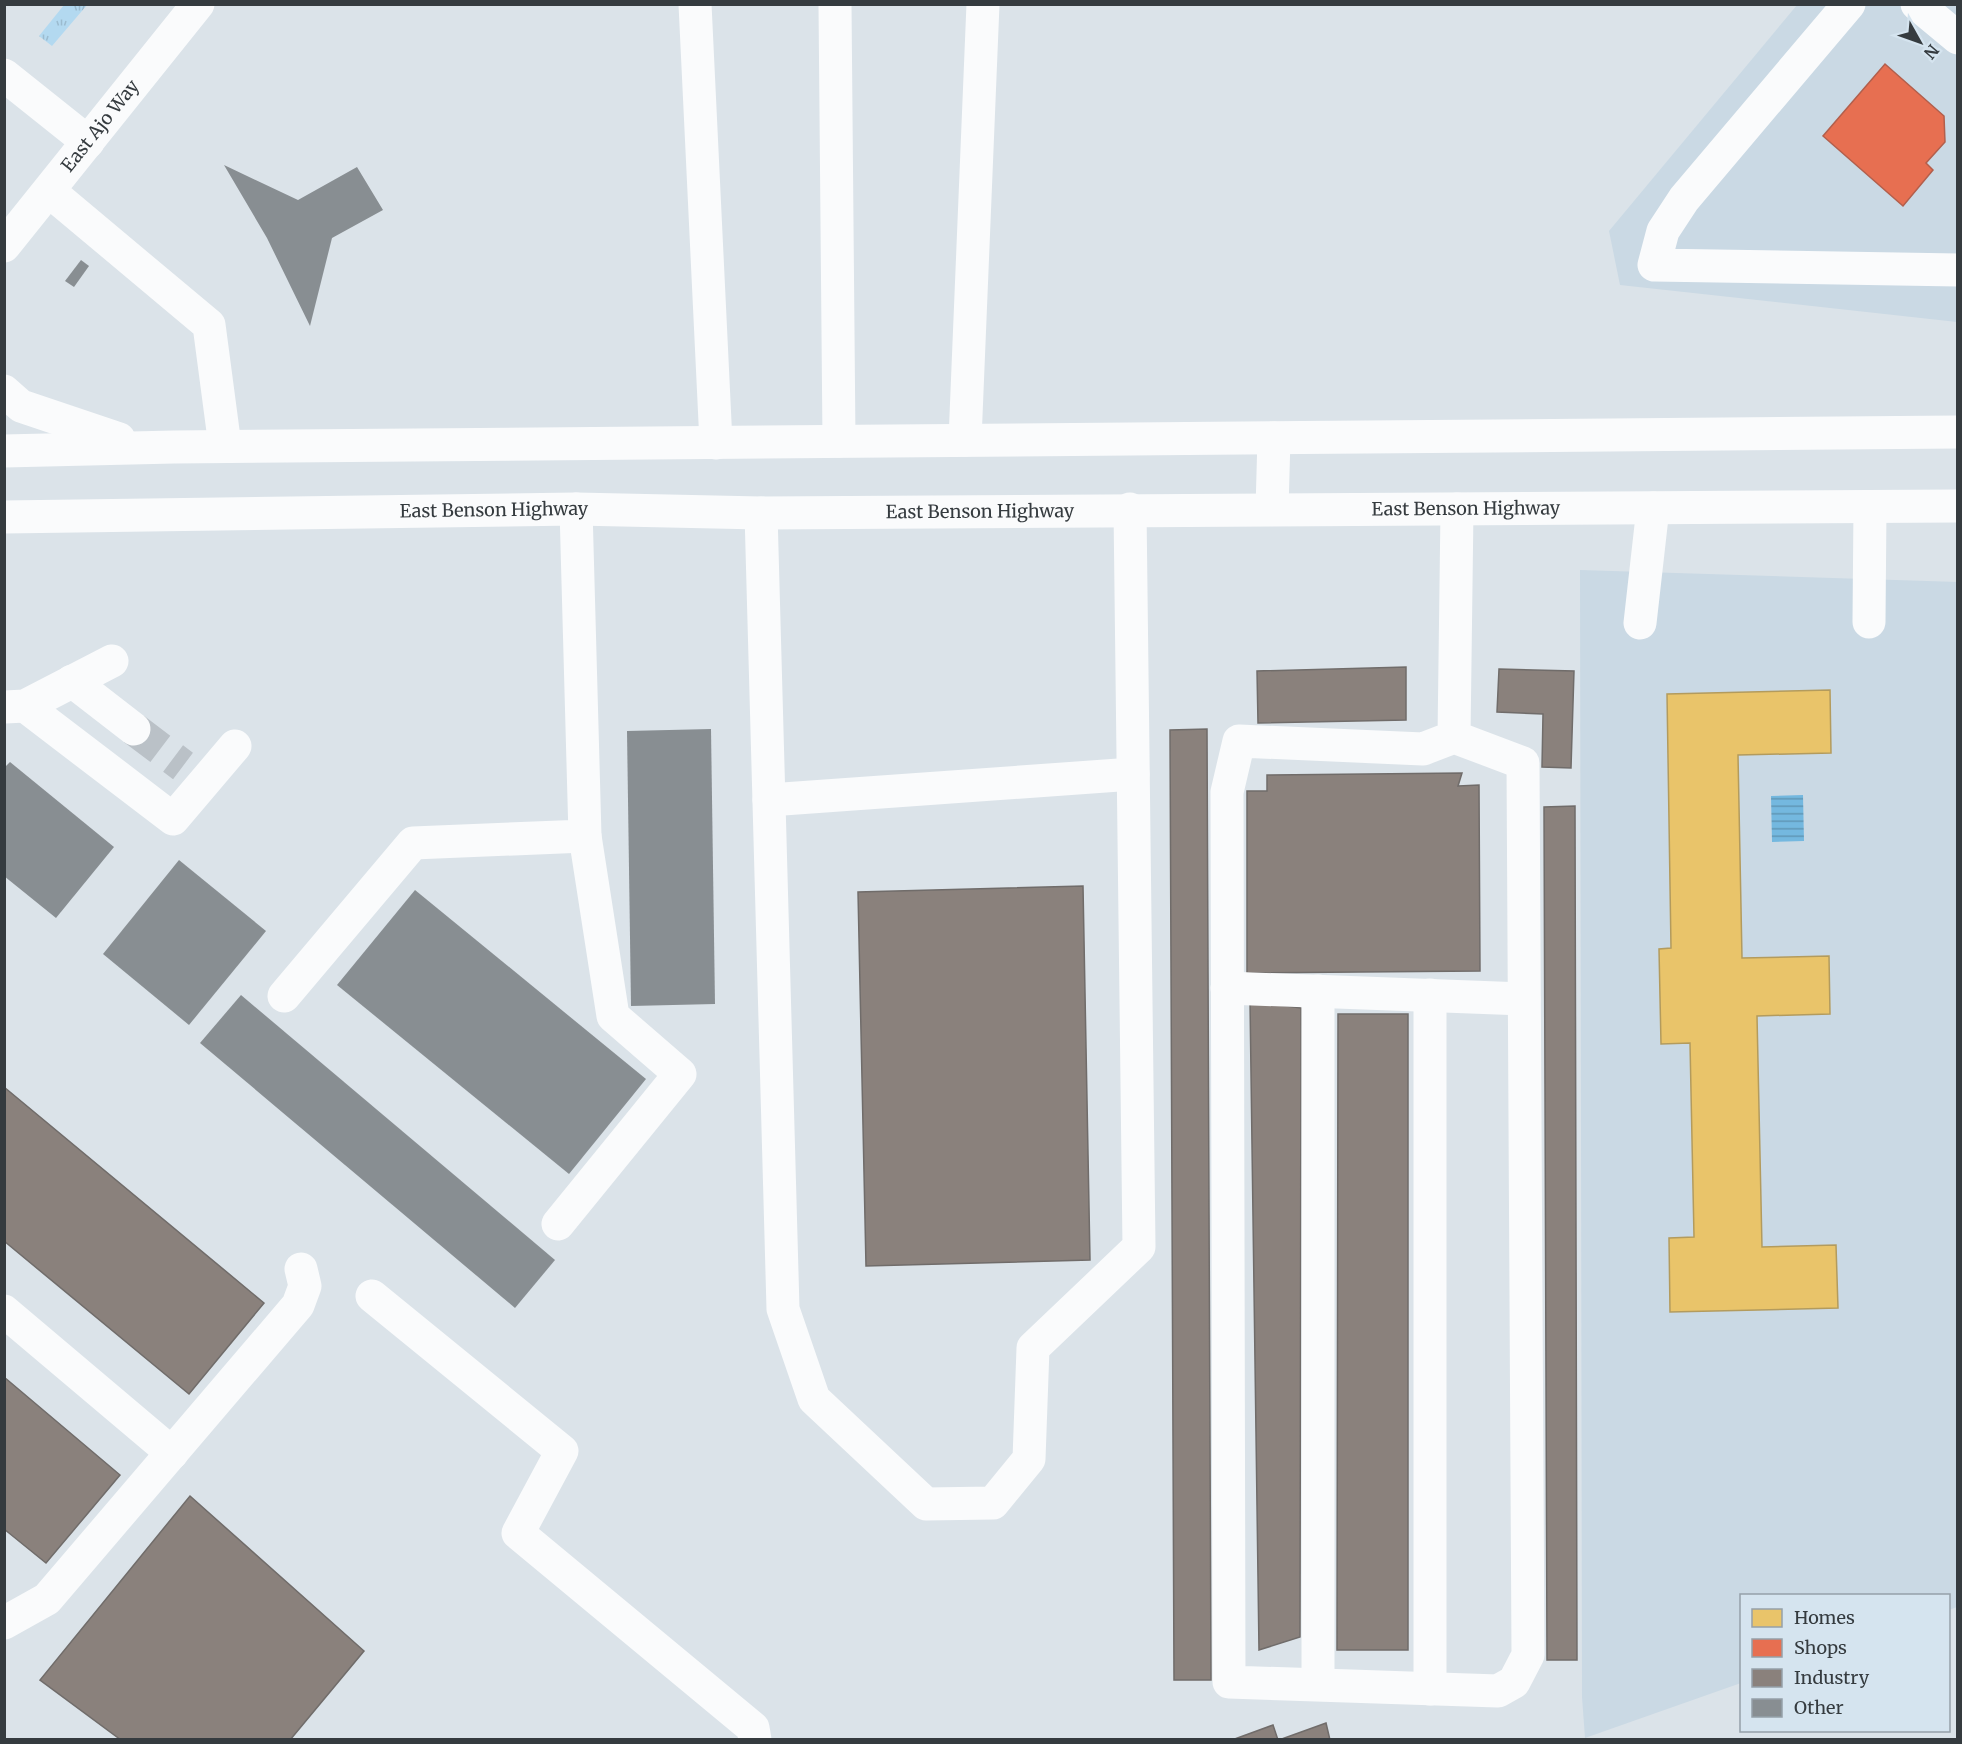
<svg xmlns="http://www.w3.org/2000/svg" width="1962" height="1744" viewBox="0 0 1962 1744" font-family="Merriweather,serif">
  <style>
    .built { fill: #cad9e4 }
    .grass { fill: url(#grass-tufts) }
    .water { fill: url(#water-rules) }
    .homes { fill: #e9c46a; stroke: #b39b5d; stroke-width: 1.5 }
    .shops { fill: #e76f51; stroke: #b25f4c; stroke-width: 1.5 }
    .industry { fill: #8a817c; stroke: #706c6a; stroke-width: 1.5 }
    .building { fill: #888e92 }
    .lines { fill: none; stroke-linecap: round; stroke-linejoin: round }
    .minor-tunnel { stroke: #bac1c7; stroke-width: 33; stroke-dasharray: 33 16; stroke-linecap: butt }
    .minor { stroke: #fafbfc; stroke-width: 33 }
    .major { stroke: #fafbfc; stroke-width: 33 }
    .labels { text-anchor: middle; stroke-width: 6; stroke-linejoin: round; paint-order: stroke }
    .street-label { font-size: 18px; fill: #353b3f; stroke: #d5e4ef }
  </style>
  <defs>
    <pattern id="grass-tufts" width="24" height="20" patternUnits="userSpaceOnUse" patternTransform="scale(1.5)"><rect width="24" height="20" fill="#b3d9f0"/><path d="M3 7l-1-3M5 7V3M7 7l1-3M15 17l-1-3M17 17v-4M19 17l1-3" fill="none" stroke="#9bbbcf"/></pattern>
    <pattern id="water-rules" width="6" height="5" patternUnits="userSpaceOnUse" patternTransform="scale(1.5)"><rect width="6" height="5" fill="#74b8df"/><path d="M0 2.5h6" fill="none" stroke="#6097b6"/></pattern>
  </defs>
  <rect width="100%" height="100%" fill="#dbe3e9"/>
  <g class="built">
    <polygon points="1797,5 1957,5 1957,322 1620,285 1609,231"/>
    <polygon points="1580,570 1958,582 1957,1607 1949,1610 1948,1596 1742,1596 1741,1683 1585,1738 1582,1697"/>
  </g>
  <polygon class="grass" points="64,5 87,5 52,46 39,36"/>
  <polygon class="water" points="1803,795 1804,841 1772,842 1771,796"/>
  <polygon class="homes" points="1830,690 1831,753 1738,755 1742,958 1829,956 1830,1014 1757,1016 1762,1247 1836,1245 1838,1308 1670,1312 1669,1238 1694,1237 1690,1043 1661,1044 1659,949 1671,948 1667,694"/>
  <polygon class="shops" points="1885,64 1944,116 1945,142 1926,163 1933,170 1903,206 1823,136"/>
  <g class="industry">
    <polygon points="1406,667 1406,720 1258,723 1257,671"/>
    <polygon points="1499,669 1574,671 1571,768 1542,767 1543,714 1497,712"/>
    <polygon points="1207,729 1211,1680 1174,1680 1170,730"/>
    <polygon points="1462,773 1458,786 1479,785 1480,971 1247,973 1247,791 1267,791 1267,775"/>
    <polygon points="1575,806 1577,1660 1547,1660 1544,807"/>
    <polygon points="1083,886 1090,1260 866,1266 858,892"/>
    <polygon points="1250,1001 1301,1008 1300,1637 1259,1650"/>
    <polygon points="1338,1014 1408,1014 1408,1650 1337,1650"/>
    <polygon points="4,1087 264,1303 189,1394 4,1241"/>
    <polygon points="4,1377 120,1475 46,1563 4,1529"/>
    <polygon points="190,1496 364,1651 290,1740 121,1740 40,1680"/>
    <polygon points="1326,1723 1330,1740 1279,1740"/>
    <polygon points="1273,1725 1278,1740 1232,1740"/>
  </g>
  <g class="building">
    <polygon points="224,165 298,200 357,167 383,210 332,238 310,326 267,238"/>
    <polygon points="81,260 89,266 74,287 65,281"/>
    <polygon points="711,729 715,1004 631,1006 627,731"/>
    <polygon points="10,762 114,847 56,918 4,876 4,768"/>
    <polygon points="179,860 266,931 189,1025 103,954"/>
    <polygon points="415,890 646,1079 569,1174 337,985"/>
    <polygon points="241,995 555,1260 515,1308 200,1043"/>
  </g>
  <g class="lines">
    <polyline class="minor-tunnel" points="134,729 183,766"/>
    <g class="minor">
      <polyline points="695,4 716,443"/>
      <polyline points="835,4 839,441"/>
      <polyline points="1849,4 1684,199 1663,231 1654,265 1958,270"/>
      <polyline points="1917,4 1958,38"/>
      <polyline points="4,75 88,142"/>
      <polyline points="49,191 209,325 225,446"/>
      <polyline points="965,440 983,4"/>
      <polyline points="761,513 783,1309 814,1399 926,1504 993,1503 1029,1459 1033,1348 1139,1247 1130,509"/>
      <polyline points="1869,622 1870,507"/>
      <polyline points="1640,623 1653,508"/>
      <polyline points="72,681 134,729"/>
      <polyline points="25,706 173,819 235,746"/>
      <polyline points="5,707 25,706 112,661"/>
      <polyline points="1454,737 1523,763 1528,1655 1514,1682 1498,1691 1229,1682 1227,792 1239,741 1423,749 1454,737 1457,509"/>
      <polyline points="769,800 1133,774"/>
      <polyline points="1227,988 1524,999"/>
      <polyline points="1318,991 1318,1684"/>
      <polyline points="1430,995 1430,1689"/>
      <polyline points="284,996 413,843 585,836 576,509"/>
      <polyline points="558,1224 680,1074 613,1016 585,836"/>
      <polyline points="372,1296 562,1451 518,1533 753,1728 755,1740"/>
      <polyline points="4,1311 172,1453"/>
      <polyline points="4,1623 47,1599 298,1305 305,1286 301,1269"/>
    </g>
    <g class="major">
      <path id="s1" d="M 4,246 L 198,4"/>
      <polyline points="4,391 21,406 119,439"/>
      <polyline points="4,451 174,447 1958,432"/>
      <polyline points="1272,509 1274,438"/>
      <path id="s2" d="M 4,517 L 576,509 L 761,513 L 1958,506"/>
    </g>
  </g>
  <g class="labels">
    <g class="street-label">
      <text dy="6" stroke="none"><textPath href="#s1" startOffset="154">East Ajo Way</textPath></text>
      <text dy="6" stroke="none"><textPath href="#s2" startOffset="1462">East Benson Highway</textPath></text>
      <text dy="6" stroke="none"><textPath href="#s2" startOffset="490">East Benson Highway</textPath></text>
      <text dy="6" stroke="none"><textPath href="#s2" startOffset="976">East Benson Highway</textPath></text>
    </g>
  </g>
  <rect width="1962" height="1744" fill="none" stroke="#353b3f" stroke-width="12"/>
  <rect x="1740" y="1594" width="210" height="138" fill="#d5e4ef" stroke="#95a0a9" stroke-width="1.5"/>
  <rect x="1752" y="1609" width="30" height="18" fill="#e9c46a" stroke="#95a0a9" stroke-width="1.5"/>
  <text x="1794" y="1624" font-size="18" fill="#353b3f">Homes</text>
  <rect x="1752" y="1639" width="30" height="18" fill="#e76f51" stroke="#95a0a9" stroke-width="1.5"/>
  <text x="1794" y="1654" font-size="18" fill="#353b3f">Shops</text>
  <rect x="1752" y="1669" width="30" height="18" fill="#8a817c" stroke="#95a0a9" stroke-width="1.5"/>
  <text x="1794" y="1684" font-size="18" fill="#353b3f">Industry</text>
  <rect x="1752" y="1699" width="30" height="18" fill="#888e92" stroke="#95a0a9" stroke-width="1.5"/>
  <text x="1794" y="1714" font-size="18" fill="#353b3f">Other</text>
  <g transform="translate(1920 42) rotate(130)" stroke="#d5e4ef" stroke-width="4.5" paint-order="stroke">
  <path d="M0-4.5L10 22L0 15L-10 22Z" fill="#353b3f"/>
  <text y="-9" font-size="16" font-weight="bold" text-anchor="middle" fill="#353b3f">N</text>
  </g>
</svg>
